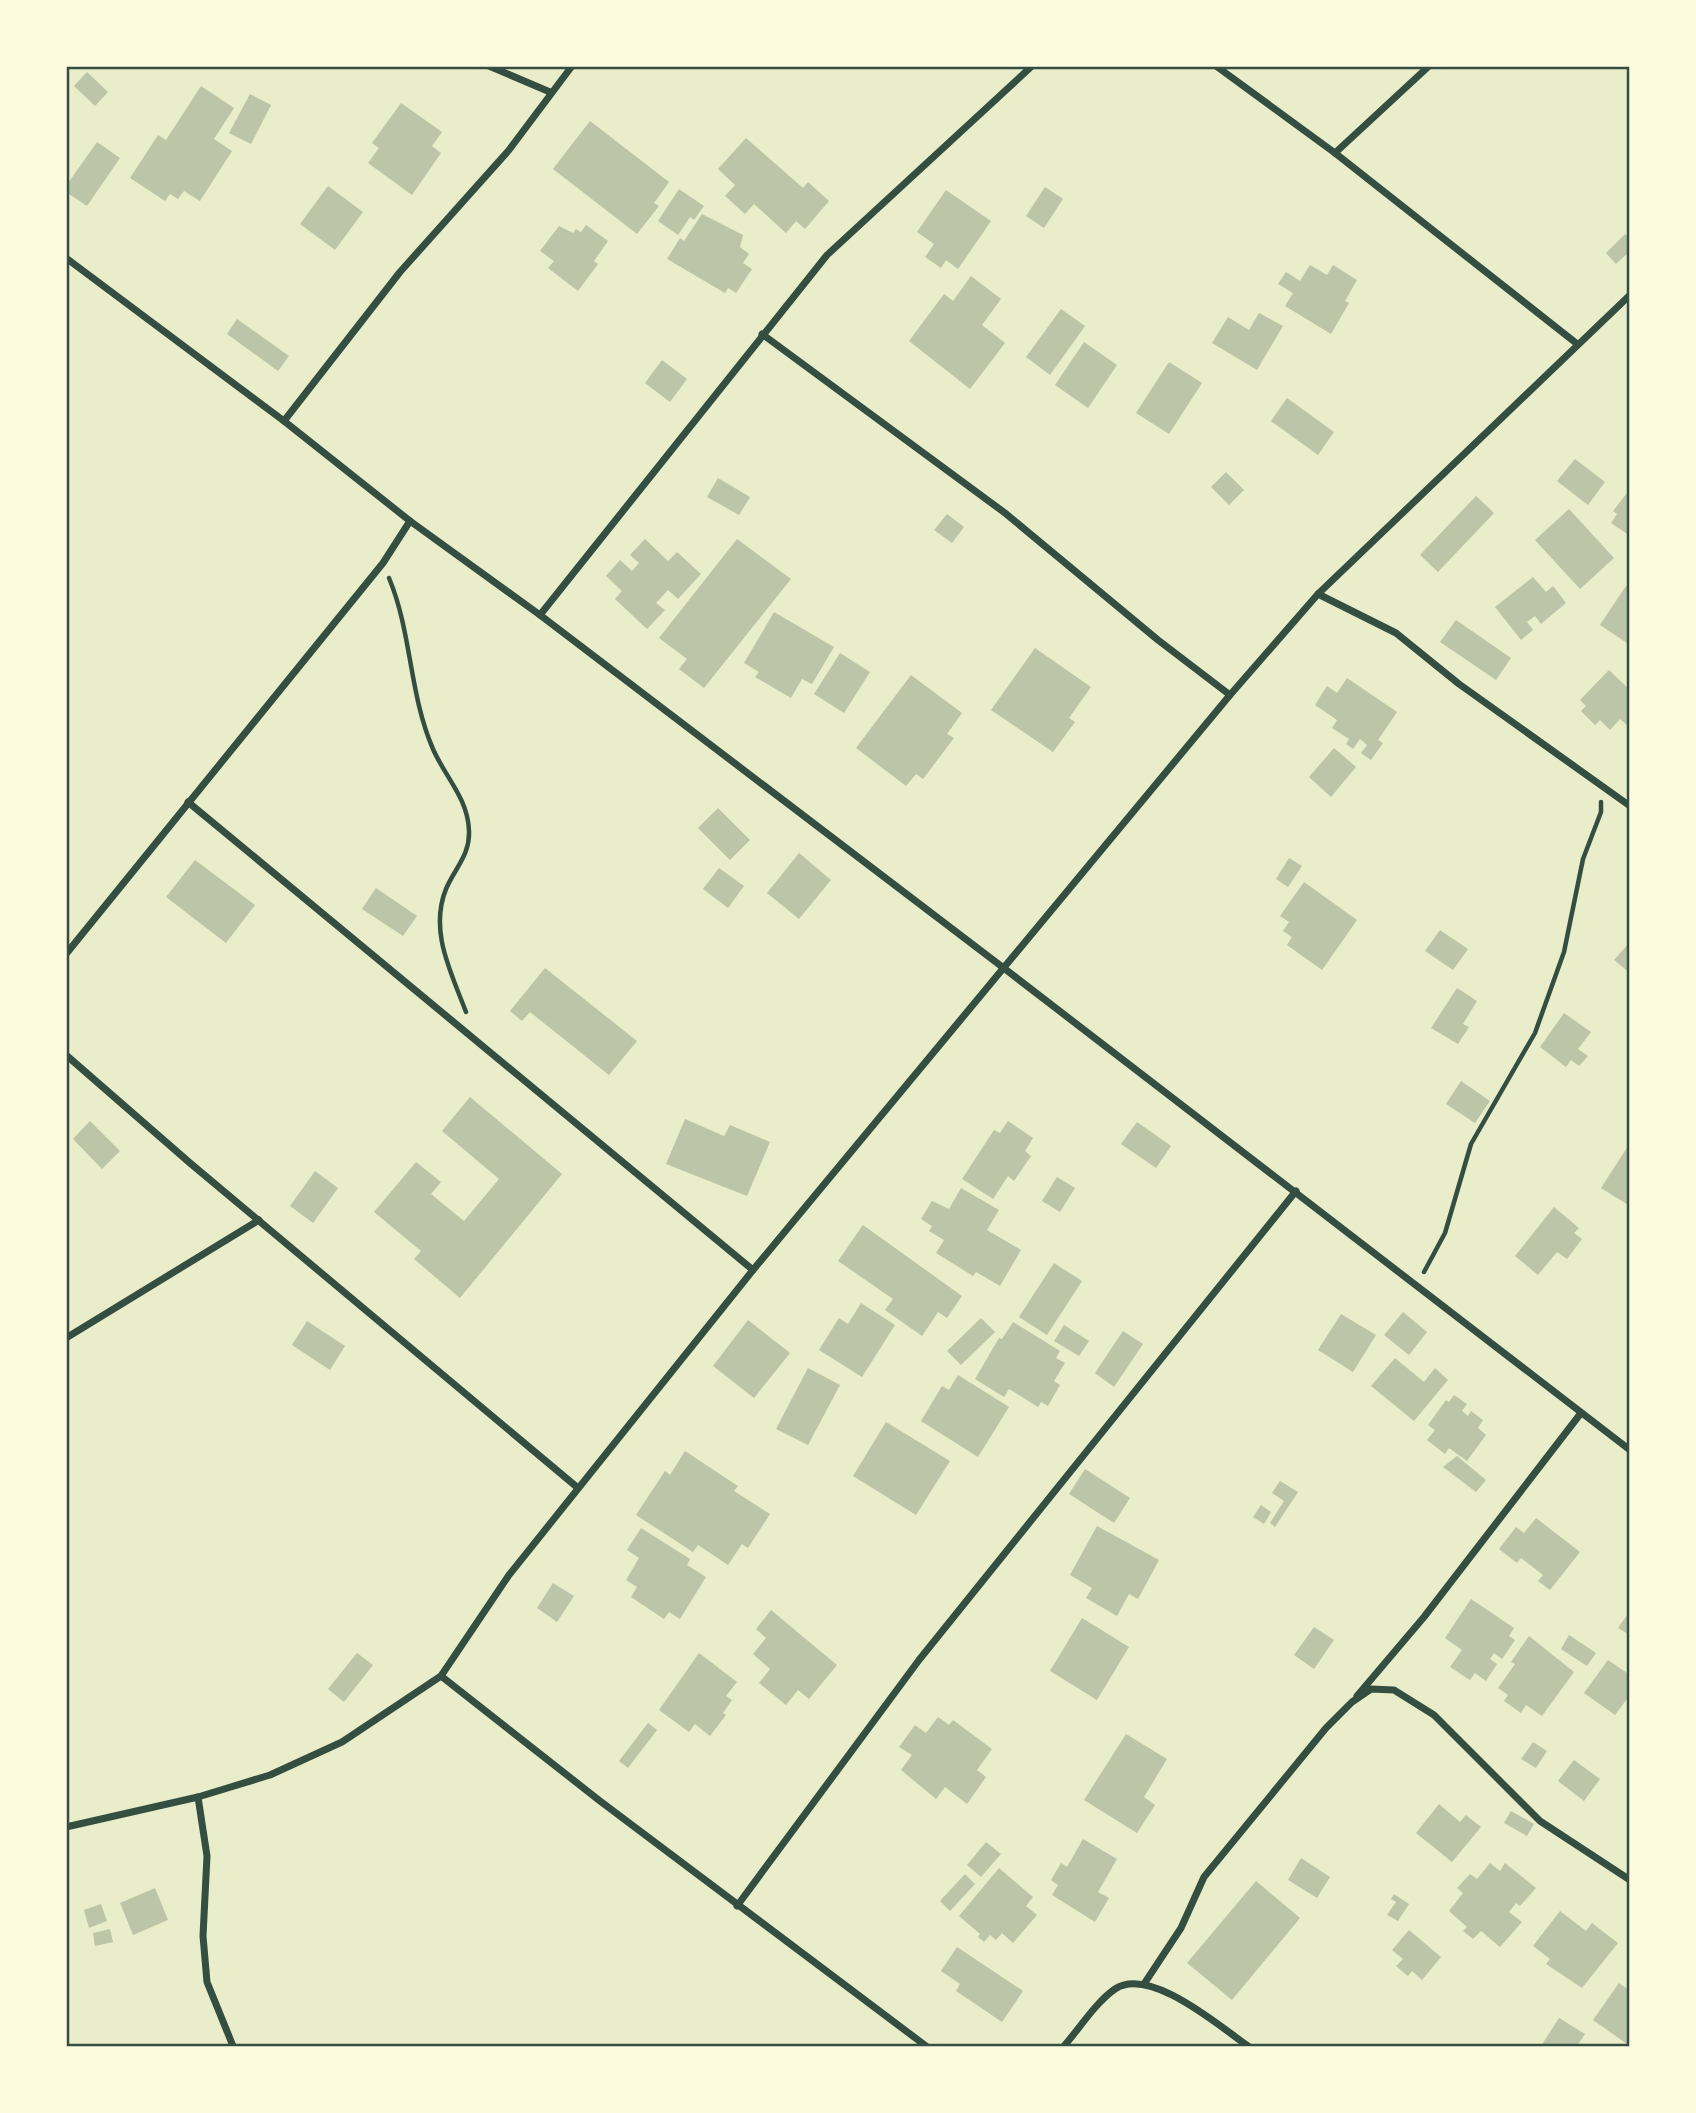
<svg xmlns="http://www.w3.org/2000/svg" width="1696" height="2113" viewBox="0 0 1696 2113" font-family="Inter,sans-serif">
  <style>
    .building { fill: #bcc5a7 }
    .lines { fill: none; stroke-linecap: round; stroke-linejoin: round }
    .path { stroke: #344e41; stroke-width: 4.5 }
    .minor { stroke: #344e41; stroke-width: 7 }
    .neatline { fill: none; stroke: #344e41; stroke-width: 2.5 }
  </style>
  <rect width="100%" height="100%" fill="#e9edc9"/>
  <g class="building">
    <polygon points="87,72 108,92 95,106 74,86"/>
    <polygon points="201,86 234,108 214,139 232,151 200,201 184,191 178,199 170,194 165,201 130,178 158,135 166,140"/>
    <polygon points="250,94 271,105 251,144 229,133"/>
    <polygon points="401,103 442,132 432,146 441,153 412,195 368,163 379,148 372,143"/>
    <polygon points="590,121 669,182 654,203 659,206 637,234 553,169"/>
    <polygon points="746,138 803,188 808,182 829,201 805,229 796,221 786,233 754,204 745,214 725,196 735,185 718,169"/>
    <polygon points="97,142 120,158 87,206 66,192 66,186"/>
    <polygon points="328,186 363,212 335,250 300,224"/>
    <polygon points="1045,187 1063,199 1044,228 1026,216"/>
    <polygon points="679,189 704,206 694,220 690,217 678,235 658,221"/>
    <polygon points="946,190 991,221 958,269 946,260 941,268 925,257 934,244 917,232"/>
    <polygon points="702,214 743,235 740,247 749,254 743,263 752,269 736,293 728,288 725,293 667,259 680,238 684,241"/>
    <polygon points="586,225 608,241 594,261 598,264 578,291 548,268 554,261 540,251 559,226 573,233 576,229 581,232"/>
    <polygon points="1625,234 1630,239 1630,251 1616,264 1606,253"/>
    <polygon points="1310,265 1327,275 1333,265 1357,280 1345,301 1349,303 1331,334 1285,306 1293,293 1278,284 1286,272 1300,281"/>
    <polygon points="971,276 1001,299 982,325 1005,343 970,389 909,341 944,294 953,301"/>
    <polygon points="1061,309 1085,326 1050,375 1026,357"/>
    <polygon points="1259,313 1283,326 1257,370 1212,343 1228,317 1249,330"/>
    <polygon points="237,319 289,356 278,371 227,334"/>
    <polygon points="1084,342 1117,365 1088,408 1055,385"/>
    <polygon points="662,360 687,379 670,402 645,383"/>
    <polygon points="1169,362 1202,383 1169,434 1136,413"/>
    <polygon points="1287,398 1334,432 1318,455 1271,421"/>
    <polygon points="1575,459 1605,482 1588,505 1557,481"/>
    <polygon points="1226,472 1244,490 1229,505 1211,487"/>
    <polygon points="718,478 750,497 739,515 707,497"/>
    <polygon points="1630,489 1630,536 1611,523 1617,514 1613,511"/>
    <polygon points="1476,496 1494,513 1438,572 1420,555"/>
    <polygon points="1569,509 1614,558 1580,589 1535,540"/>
    <polygon points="947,514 964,527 952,543 934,530"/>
    <polygon points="645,539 668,561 677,552 701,574 678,599 668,590 656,603 665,610 647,629 615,599 622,591 606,576 620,560 632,571 639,563 630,555"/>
    <polygon points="737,539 791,579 704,688 679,669 687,659 659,638"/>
    <polygon points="1533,577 1546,592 1553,586 1566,603 1541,624 1535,616 1527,622 1533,630 1521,640 1495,607"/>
    <polygon points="1626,586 1630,588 1630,645 1600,625"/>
    <polygon points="774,612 834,647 812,684 802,679 791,698 755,677 759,672 744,663"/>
    <polygon points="1456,620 1511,658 1496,680 1440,642"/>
    <polygon points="1035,648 1091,687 1069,718 1075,722 1053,752 991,710"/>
    <polygon points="840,653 870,672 844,713 814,694"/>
    <polygon points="1609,670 1630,690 1630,724 1628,726 1620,719 1610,730 1600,720 1595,725 1581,711 1586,706 1580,700"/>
    <polygon points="911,675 962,713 947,734 954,738 923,779 916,774 906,786 856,748"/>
    <polygon points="1347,678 1397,712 1378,740 1383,743 1371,760 1361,753 1367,745 1360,739 1353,749 1346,744 1349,739 1332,728 1337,720 1315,705 1327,686 1337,693"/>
    <polygon points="1334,748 1356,767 1331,797 1309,777"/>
    <polygon points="718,808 750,840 730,860 698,828"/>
    <polygon points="799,853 831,880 799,919 767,893"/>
    <polygon points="1289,858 1302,866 1288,887 1276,879"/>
    <polygon points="195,860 255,905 226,943 166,897"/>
    <polygon points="719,868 744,886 728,908 703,889"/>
    <polygon points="1304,882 1357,920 1322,970 1287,945 1292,937 1283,931 1289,922 1280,916"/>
    <polygon points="376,888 417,916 403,936 362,909"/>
    <polygon points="1440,930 1468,949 1453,970 1425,951"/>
    <polygon points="1630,942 1630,973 1614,960"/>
    <polygon points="545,968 637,1041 609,1075 530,1012 522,1021 510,1011"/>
    <polygon points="1457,988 1477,1001 1463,1024 1469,1027 1458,1044 1431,1028"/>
    <polygon points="1564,1013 1591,1032 1578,1049 1588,1056 1579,1066 1571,1060 1566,1067 1540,1047"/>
    <polygon points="1461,1081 1490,1101 1475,1123 1446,1104"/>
    <polygon points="470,1097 562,1174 460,1298 414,1259 421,1251 374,1212 416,1162 441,1182 431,1194 464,1221 499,1179 442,1131"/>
    <polygon points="685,1119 724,1136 730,1125 770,1142 747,1196 666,1164"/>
    <polygon points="90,1121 120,1151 102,1169 73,1139"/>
    <polygon points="1008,1121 1033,1138 1025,1151 1031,1156 1014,1181 1008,1176 993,1199 962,1179 994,1130 1000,1133"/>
    <polygon points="1137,1122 1171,1146 1156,1168 1121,1144"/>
    <polygon points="1630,1143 1630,1206 1601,1188"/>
    <polygon points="315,1171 338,1188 313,1223 290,1206"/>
    <polygon points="1057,1177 1075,1188 1060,1212 1042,1201"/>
    <polygon points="961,1188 999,1210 987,1230 1021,1250 1000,1286 976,1272 973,1276 936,1253 944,1240 929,1231 932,1226 921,1219 932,1201 949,1209"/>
    <polygon points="1554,1207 1579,1228 1574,1233 1582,1239 1567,1259 1557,1252 1538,1275 1515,1256"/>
    <polygon points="863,1225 962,1296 947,1318 938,1312 922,1336 885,1310 893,1299 838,1261"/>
    <polygon points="1054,1263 1082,1281 1047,1335 1019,1317"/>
    <polygon points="861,1303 895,1325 862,1377 819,1350 839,1318 848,1324"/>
    <polygon points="1403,1312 1427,1332 1409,1355 1384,1335"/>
    <polygon points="1341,1314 1376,1335 1353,1372 1318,1350"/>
    <polygon points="981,1318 995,1332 961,1365 947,1351"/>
    <polygon points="748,1320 790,1353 754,1398 713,1366"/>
    <polygon points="307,1321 345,1346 330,1370 292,1345"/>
    <polygon points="1013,1322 1060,1351 1056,1358 1065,1363 1054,1381 1060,1385 1048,1406 1041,1402 1038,1407 1009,1389 1004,1397 975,1379 999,1338 1002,1339"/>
    <polygon points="1064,1325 1089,1341 1079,1356 1054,1341"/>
    <polygon points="1123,1331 1143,1344 1114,1387 1095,1373"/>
    <polygon points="1395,1358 1424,1382 1435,1368 1448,1380 1414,1421 1371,1386"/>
    <polygon points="808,1368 840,1385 808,1445 776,1429"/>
    <polygon points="958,1375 1009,1407 978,1457 921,1421 942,1386 949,1390"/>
    <polygon points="1454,1395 1467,1404 1462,1411 1468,1416 1471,1411 1483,1420 1478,1428 1486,1435 1467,1461 1449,1448 1445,1454 1427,1440 1435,1430 1428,1425 1446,1400 1449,1402"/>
    <polygon points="886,1422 950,1461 916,1515 853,1476"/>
    <polygon points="685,1451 738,1486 734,1491 770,1514 748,1548 742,1544 728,1565 698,1545 693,1552 636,1515 665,1471 670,1475"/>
    <polygon points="1457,1456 1486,1480 1476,1492 1443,1467"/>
    <polygon points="1085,1469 1130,1498 1114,1523 1069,1494"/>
    <polygon points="1280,1481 1298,1492 1275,1527 1270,1523 1284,1501 1272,1493"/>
    <polygon points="1261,1505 1271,1512 1264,1524 1253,1517"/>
    <polygon points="1536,1518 1580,1552 1550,1590 1538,1581 1543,1575 1521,1558 1517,1563 1499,1549 1516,1527 1524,1533"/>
    <polygon points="1097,1526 1159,1560 1138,1599 1129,1594 1117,1616 1086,1598 1092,1588 1070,1575"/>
    <polygon points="641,1528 690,1559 687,1565 706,1577 680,1619 669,1612 664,1619 631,1597 637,1587 626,1580 639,1558 627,1550"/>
    <polygon points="553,1583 574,1596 557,1622 537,1608"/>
    <polygon points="1471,1599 1514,1628 1509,1636 1515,1640 1502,1659 1494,1653 1490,1659 1497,1664 1486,1681 1475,1673 1470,1680 1450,1667 1462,1650 1445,1638"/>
    <polygon points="771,1610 837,1665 809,1699 798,1690 786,1705 759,1683 770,1669 753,1654 766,1638 756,1629"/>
    <polygon points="1630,1611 1630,1635 1618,1628"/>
    <polygon points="1082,1618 1129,1647 1097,1700 1050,1671"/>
    <polygon points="1314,1627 1334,1640 1314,1669 1294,1655"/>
    <polygon points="1569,1635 1596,1653 1587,1666 1561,1649"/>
    <polygon points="1529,1636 1574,1672 1542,1716 1526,1705 1521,1713 1504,1701 1508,1695 1498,1688 1515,1664 1511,1662"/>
    <polygon points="357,1653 373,1665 344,1702 328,1689"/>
    <polygon points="699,1653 737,1682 726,1696 732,1700 723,1713 726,1715 710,1736 695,1724 689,1732 659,1710"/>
    <polygon points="1608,1660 1630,1675 1630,1695 1615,1715 1584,1693"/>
    <polygon points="938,1717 949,1725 953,1720 992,1749 977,1770 986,1777 967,1804 945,1787 936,1799 901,1770 912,1755 899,1747 915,1725 926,1733"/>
    <polygon points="648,1723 657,1730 628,1768 619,1761"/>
    <polygon points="1126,1734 1167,1759 1144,1797 1155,1805 1137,1833 1084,1800"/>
    <polygon points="1533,1742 1547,1751 1536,1768 1521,1759"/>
    <polygon points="1574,1760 1600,1779 1584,1801 1558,1781"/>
    <polygon points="1439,1804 1460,1822 1466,1815 1481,1827 1452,1862 1416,1833"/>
    <polygon points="1511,1811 1534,1824 1527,1836 1504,1823"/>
    <polygon points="1083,1839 1117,1859 1098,1892 1109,1898 1095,1922 1052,1895 1058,1885 1051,1880 1061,1863 1067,1867"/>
    <polygon points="986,1842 1001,1854 981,1877 967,1865"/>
    <polygon points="1301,1858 1330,1877 1317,1898 1288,1880"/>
    <polygon points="1490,1863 1500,1871 1505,1863 1536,1888 1520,1906 1516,1903 1509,1912 1522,1922 1500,1947 1481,1931 1473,1939 1463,1931 1467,1927 1449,1911 1463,1893 1457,1888 1470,1874 1477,1879"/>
    <polygon points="999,1868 1033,1897 1026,1906 1037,1915 1013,1943 1002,1933 996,1940 990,1935 984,1942 978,1937 980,1934 959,1916"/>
    <polygon points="965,1874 975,1884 950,1911 940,1901"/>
    <polygon points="1256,1881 1300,1918 1232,2000 1187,1963"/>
    <polygon points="155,1888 168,1920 133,1935 120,1903"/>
    <polygon points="1394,1894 1409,1904 1398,1921 1387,1915 1396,1902 1391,1899"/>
    <polygon points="101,1904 107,1921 89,1928 84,1910"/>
    <polygon points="1560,1911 1586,1931 1592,1923 1618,1943 1582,1988 1546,1964 1550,1959 1533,1946"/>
    <polygon points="110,1929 113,1942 95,1946 93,1933"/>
    <polygon points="1409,1930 1441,1957 1422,1980 1412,1971 1408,1976 1396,1966 1403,1959 1392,1950"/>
    <polygon points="957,1947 1023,1991 1002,2022 956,1991 960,1984 941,1971"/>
    <polygon points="1619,1983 1630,1991 1630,2040 1627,2044 1593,2020"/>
    <polygon points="1559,2018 1585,2034 1577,2046 1541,2046"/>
  </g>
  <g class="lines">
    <g class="path">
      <path d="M 389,578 C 412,633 409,694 433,749 C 445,777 468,798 469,831 C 470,855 455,868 446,889 C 429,931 451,972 466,1012"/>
      <polyline points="1424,1272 1445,1233 1471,1144 1535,1033 1564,952 1583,859 1601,812 1601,802"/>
    </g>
    <g class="minor">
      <polyline points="489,66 550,92"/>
      <polyline points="1216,66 1335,153 1576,343"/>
      <polyline points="1335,153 1429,66"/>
      <polyline points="66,258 284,421 410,521 540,615 1005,969 1630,1450"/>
      <polyline points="762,334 1005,513 1158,640 1230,695"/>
      <polyline points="284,421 400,272 509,150 572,66"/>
      <polyline points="1318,594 1396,633 1459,684 1630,806"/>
      <polyline points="540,615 827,255 1032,66"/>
      <polyline points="188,802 753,1270"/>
      <polyline points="66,954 383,563 410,521"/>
      <polyline points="66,1055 190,1163 578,1488"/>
      <polyline points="66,1338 259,1220"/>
      <polyline points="441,1676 600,1801 926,2046"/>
      <polyline points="1357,1696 1424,1617 1581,1413"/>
      <polyline points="198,1797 207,1856 203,1936 207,1982 233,2046"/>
      <polyline points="66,1827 198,1797 270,1775 342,1742 441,1676 509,1575 753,1270 1230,695 1318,594 1630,295"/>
      <polyline points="737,1906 919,1660 1296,1191"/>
      <polyline points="1144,1984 1181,1928 1204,1877 1326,1728 1352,1702 1371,1689 1394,1690 1434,1715 1540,1821 1630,1880"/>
      <path d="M 1064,2046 C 1079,2029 1096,2002 1115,1989 C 1150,1966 1219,2026 1248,2046"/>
    </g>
  </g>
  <rect width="1696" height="2113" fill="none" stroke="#fefae0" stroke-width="136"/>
  <rect x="68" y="68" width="1560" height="1977" class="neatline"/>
</svg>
